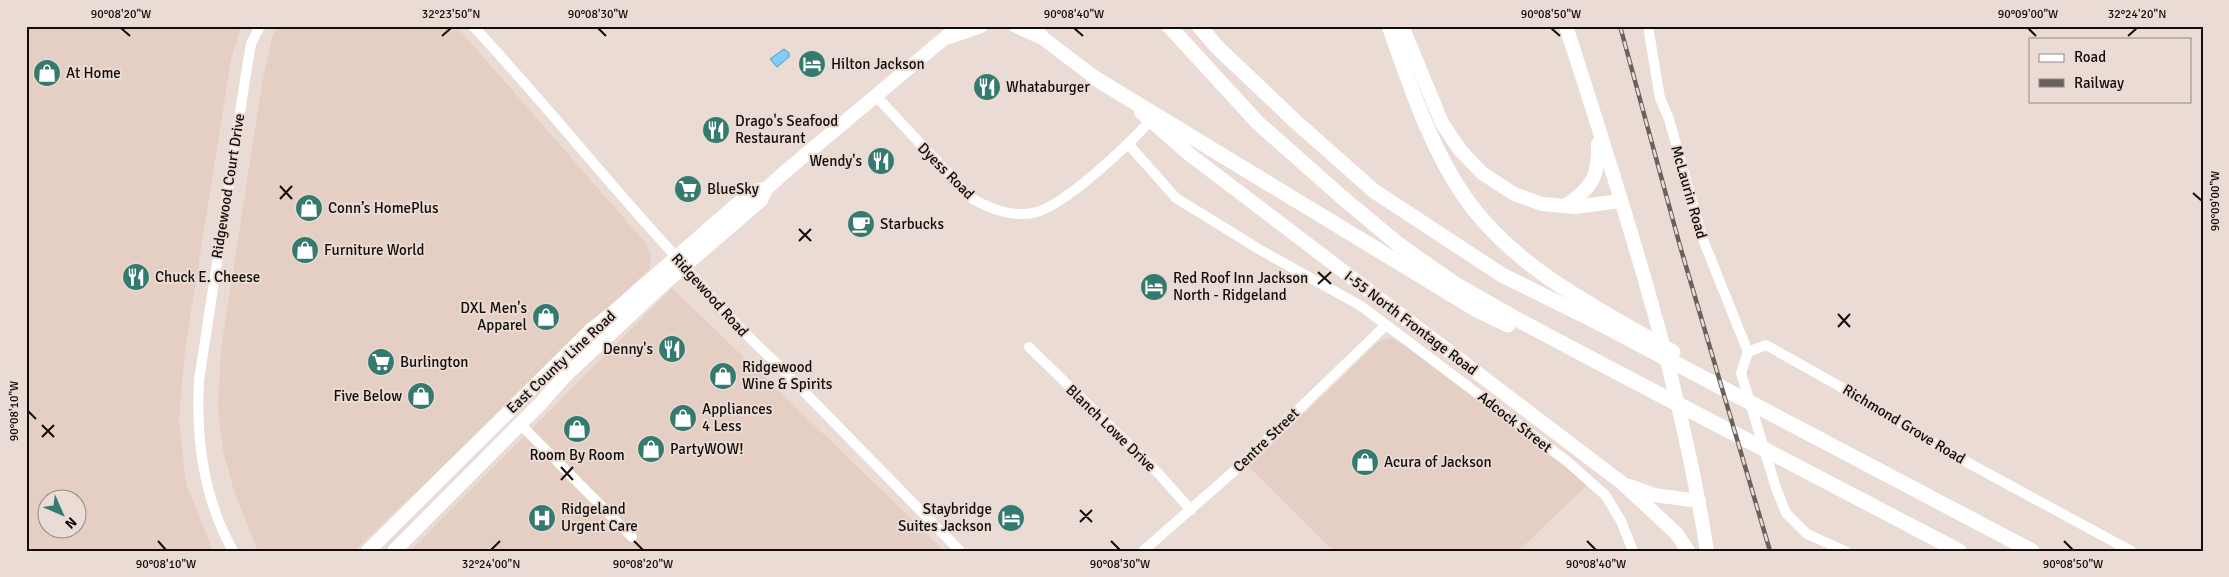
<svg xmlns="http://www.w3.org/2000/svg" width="2229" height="577" viewBox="0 0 2229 577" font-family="Signika,sans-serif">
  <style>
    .built { fill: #e5cec3; fill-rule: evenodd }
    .water { fill: #7fcef7; stroke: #5e94b0 }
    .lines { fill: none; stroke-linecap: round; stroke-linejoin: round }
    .minor { stroke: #fff; stroke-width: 10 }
    .major { stroke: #fff; stroke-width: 14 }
    .highway { stroke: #fff; stroke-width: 15 }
    .rail-casing { stroke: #6a615d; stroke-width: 4.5 }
    .rail { stroke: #eadbd4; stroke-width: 2.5; stroke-dasharray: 8; stroke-linecap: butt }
    .ticks { fill: none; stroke: #120d0b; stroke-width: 2 }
    .labels { text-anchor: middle; stroke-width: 4; stroke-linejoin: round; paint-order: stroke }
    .poi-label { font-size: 15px; fill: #120d0b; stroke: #eadbd4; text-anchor: start }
    .street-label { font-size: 15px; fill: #120d0b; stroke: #eadbd4 }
    .neatline { fill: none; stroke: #120d0b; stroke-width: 2 }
    .ticks-label { font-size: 12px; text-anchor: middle; fill: #120d0b }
  </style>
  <rect width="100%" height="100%" fill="#eadbd4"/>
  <g class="built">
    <path d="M 26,26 L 241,26 L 231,59 L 224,104 L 185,349 L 179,419 L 186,484 L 213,551 L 26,551 ZM 48,500 L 78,500 L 78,530 L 48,530 Z"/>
    <polygon points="277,26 456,26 643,240 651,254 650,268 354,551 258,551 235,494 223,451 218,409 221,349 262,84 272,38"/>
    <polygon points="672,288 927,534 943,551 410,551"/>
    <polygon points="1391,338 1405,345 1588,484 1518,551 1333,551 1249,467 1378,342"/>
  </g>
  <polygon class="water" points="784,49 789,53 789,57 777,67 770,59"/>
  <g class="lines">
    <g class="minor">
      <path d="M 473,26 C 535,92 591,162 651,229 C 692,274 730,321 775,362 L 960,551"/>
      <polyline points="1648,26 1660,98 1669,119 1702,237 1748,352"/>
      <path d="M 876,96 L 971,198 C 990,209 1011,217 1033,213 C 1064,207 1129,144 1151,120"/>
      <polyline points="1129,145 1176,198 1262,251 1361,306 1568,462 1606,496 1621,521 1633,551"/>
      <polyline points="1029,347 1158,473 1191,510"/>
      <polyline points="520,424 632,537"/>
      <path d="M 233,551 C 203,497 196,440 199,380 L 245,80 L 251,44 L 260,26"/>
      <polyline points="1143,551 1241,465 1386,325"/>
      <polyline points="1845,551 1807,534 1786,513 1776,488 1741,373 1748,352 1766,345 1839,386 1950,453 2131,551"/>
    </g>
    <g class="major">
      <polyline points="1016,26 1040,37"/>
      <polyline points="1033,26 1044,39 1102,83"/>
      <polyline points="1402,26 1442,123 1460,150 1482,173 1514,194 1542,204 1575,207 1620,201"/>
      <path d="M 1566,26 C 1621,198 1679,372 1707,551"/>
      <polyline points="950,37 981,26"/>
      <polyline points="1141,112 1189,154 1622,483 1676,533 1688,551"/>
      <path d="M 1565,206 C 1592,188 1599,177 1598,144"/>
      <polyline points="1630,486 1654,495 1699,501"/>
      <polyline points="368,551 592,329 616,310 736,205 754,191 766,189"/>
      <polyline points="394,551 539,405 565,376 666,282 761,200 766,189 786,171 959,26"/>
    </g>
    <g class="highway">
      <polyline points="1169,26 1258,123 1344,199 1398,244 1455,284 1522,322 1607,367 1959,551"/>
      <polyline points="1199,26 1217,47 1296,122 1374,191 1502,275 1597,322 2032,551"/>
      <path d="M 1389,26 C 1410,84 1429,145 1464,196 C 1514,269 1599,309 1673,352"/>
      <polyline points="1093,77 1477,310 1508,325"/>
    </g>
    <g class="rail-casing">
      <polyline id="rail" points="1620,26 1680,246 1770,551"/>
    </g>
    <use href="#rail" class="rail"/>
  </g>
  <path class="ticks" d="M 121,28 L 130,36M 598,28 L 606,36M 1074,28 L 1083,36M 1551,28 L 1560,36M 2028,28 L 2036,36M 442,36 L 451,28M 2128,36 L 2137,28M 280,186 L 292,199M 2193,193 L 2202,201M 280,199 L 292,186M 799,229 L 811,241M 799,241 L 811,229M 1318,272 L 1331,284M 1318,284 L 1331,272M 1838,314 L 1850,327M 1838,327 L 1850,314M 28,411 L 36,419M 42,425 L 54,437M 42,437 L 54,425M 561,467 L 573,480M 561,480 L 573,467M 1080,510 L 1092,522M 1080,522 L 1092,510M 158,541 L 166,550M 634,541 L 643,550M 1111,541 L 1120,550M 1587,541 L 1596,550M 2064,541 L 2073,550M 491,550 L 500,541"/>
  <defs>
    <g id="hotel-disc" transform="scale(1.4375)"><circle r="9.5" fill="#357a6e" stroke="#eadbd4"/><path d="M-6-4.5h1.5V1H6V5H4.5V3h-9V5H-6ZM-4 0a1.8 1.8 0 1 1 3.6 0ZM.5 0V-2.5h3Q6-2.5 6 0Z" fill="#fff"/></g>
    <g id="shop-disc" transform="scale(1.4375)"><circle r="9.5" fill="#357a6e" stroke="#eadbd4"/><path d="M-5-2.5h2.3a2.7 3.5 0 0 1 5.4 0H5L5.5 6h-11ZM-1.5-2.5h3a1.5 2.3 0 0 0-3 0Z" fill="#fff"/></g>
    <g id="restaurant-disc" transform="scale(1.4375)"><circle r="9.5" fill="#357a6e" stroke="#eadbd4"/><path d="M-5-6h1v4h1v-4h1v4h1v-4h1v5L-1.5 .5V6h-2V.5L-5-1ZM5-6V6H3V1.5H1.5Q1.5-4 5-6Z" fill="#fff"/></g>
    <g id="supermarket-disc" transform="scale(1.4375)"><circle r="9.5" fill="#357a6e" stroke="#eadbd4"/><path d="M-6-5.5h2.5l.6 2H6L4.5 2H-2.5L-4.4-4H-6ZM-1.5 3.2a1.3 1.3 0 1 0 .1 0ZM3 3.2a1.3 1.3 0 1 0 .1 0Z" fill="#fff"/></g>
    <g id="cafe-disc" transform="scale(1.4375)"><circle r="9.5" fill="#357a6e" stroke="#eadbd4"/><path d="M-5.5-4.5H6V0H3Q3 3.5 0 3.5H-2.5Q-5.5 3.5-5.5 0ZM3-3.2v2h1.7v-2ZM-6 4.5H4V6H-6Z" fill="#fff"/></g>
    <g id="hospital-disc" transform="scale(1.4375)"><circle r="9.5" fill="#357a6e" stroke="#eadbd4"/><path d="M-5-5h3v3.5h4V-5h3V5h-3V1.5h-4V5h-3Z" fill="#fff"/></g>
  </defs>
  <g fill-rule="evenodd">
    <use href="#hotel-disc" x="812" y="64"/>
    <use href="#shop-disc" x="47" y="73"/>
    <use href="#restaurant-disc" x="987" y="87"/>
    <use href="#restaurant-disc" x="716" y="130"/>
    <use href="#restaurant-disc" x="881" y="161"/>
    <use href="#supermarket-disc" x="688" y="189"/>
    <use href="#shop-disc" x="309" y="208"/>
    <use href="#cafe-disc" x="861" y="224"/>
    <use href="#shop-disc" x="305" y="250"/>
    <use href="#restaurant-disc" x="136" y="277"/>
    <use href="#hotel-disc" x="1154" y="287"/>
    <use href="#shop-disc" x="546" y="317"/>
    <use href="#restaurant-disc" x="672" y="349"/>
    <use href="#supermarket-disc" x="381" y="362"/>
    <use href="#shop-disc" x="723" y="376"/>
    <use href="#shop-disc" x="421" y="396"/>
    <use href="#shop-disc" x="683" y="418"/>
    <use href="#shop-disc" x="577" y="429"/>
    <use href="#shop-disc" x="651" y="449"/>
    <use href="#shop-disc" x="1365" y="462"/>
    <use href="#hospital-disc" x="542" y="518"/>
    <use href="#hotel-disc" x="1011" y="518"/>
  </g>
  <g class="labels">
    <g class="poi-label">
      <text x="831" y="69">Hilton Jackson</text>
      <text x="66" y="78">At Home</text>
      <text x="1006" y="92">Whataburger</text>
      <text x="735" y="126">Drago's Seafood<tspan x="735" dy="17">Restaurant</tspan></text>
      <text x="862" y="166" text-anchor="end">Wendy's</text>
      <text x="707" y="194">BlueSky</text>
      <text x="328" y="213">Conn’s HomePlus</text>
      <text x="880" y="229">Starbucks</text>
      <text x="324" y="255">Furniture World</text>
      <text x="155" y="282">Chuck E. Cheese</text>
      <text x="1173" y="283">Red Roof Inn Jackson<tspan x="1173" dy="17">North - Ridgeland</tspan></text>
      <text x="527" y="313" text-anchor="end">DXL Men's<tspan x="527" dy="17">Apparel</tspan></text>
      <text x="653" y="354" text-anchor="end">Denny's</text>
      <text x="400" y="367">Burlington</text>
      <text x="742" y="372">Ridgewood<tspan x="742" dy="17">Wine &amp; Spirits</tspan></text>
      <text x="402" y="401" text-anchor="end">Five Below</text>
      <text x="702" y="414">Appliances<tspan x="702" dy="17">4 Less</tspan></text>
      <text x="670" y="454">PartyWOW!</text>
      <text x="577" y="460" text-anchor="middle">Room By Room</text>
      <text x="1384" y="467">Acura of Jackson</text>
      <text x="561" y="514">Ridgeland<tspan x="561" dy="17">Urgent Care</tspan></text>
      <text x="992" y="514" text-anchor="end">Staybridge<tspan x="992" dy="17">Suites Jackson</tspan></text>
    </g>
    <g class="street-label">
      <text transform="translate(946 171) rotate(45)" y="5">Dyess Road</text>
      <text transform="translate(228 186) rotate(-81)" y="5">Ridgewood Court Drive</text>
      <text transform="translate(1689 192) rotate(74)" y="5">McLaurin Road</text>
      <text transform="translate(710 295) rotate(48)" y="5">Ridgewood Road</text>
      <text transform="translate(1411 323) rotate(37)" y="5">I-55 North Frontage Road</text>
      <text transform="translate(561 362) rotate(-43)" y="5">East County Line Road</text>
      <text transform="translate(1515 422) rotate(38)" y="5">Adcock Street</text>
      <text transform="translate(1904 424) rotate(31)" y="5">Richmond Grove Road</text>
      <text transform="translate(1111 428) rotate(44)" y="5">Blanch Lowe Drive</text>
      <text transform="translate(1266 440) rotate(-44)" y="5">Centre Street</text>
    </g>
  </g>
  <rect width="2229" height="577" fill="none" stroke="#eadbd4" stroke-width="55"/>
  <rect x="2029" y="38" width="162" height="65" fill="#eadbd4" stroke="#948984"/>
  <rect x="2039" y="54" width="25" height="8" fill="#ffffff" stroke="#948984"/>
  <text x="2074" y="62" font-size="15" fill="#120d0b">Road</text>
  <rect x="2039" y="79" width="25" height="8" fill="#6a615d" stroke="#948984"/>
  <text x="2074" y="88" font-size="15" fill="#120d0b">Railway</text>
  <g transform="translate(62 514) rotate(135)"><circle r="24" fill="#eadbd4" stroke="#948984"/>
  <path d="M0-4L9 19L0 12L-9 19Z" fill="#357a6e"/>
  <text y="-8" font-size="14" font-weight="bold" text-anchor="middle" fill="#120d0b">N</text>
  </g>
  <rect x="28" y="28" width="2174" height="522" class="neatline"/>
  <g class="ticks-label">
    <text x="121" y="18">90°08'20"W</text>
    <text x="451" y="18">32°23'50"N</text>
    <text x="598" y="18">90°08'30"W</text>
    <text x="1074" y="18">90°08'40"W</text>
    <text x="1551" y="18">90°08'50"W</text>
    <text x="2028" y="18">90°09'00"W</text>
    <text x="2137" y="18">32°24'20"N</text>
    <text transform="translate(2215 201) rotate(-90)" y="4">90°09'00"W</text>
    <text transform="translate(14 411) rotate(-90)" y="4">90°08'10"W</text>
    <text x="166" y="568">90°08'10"W</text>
    <text x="491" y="568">32°24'00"N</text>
    <text x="643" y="568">90°08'20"W</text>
    <text x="1120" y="568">90°08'30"W</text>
    <text x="1596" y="568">90°08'40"W</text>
    <text x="2073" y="568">90°08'50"W</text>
  </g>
</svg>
